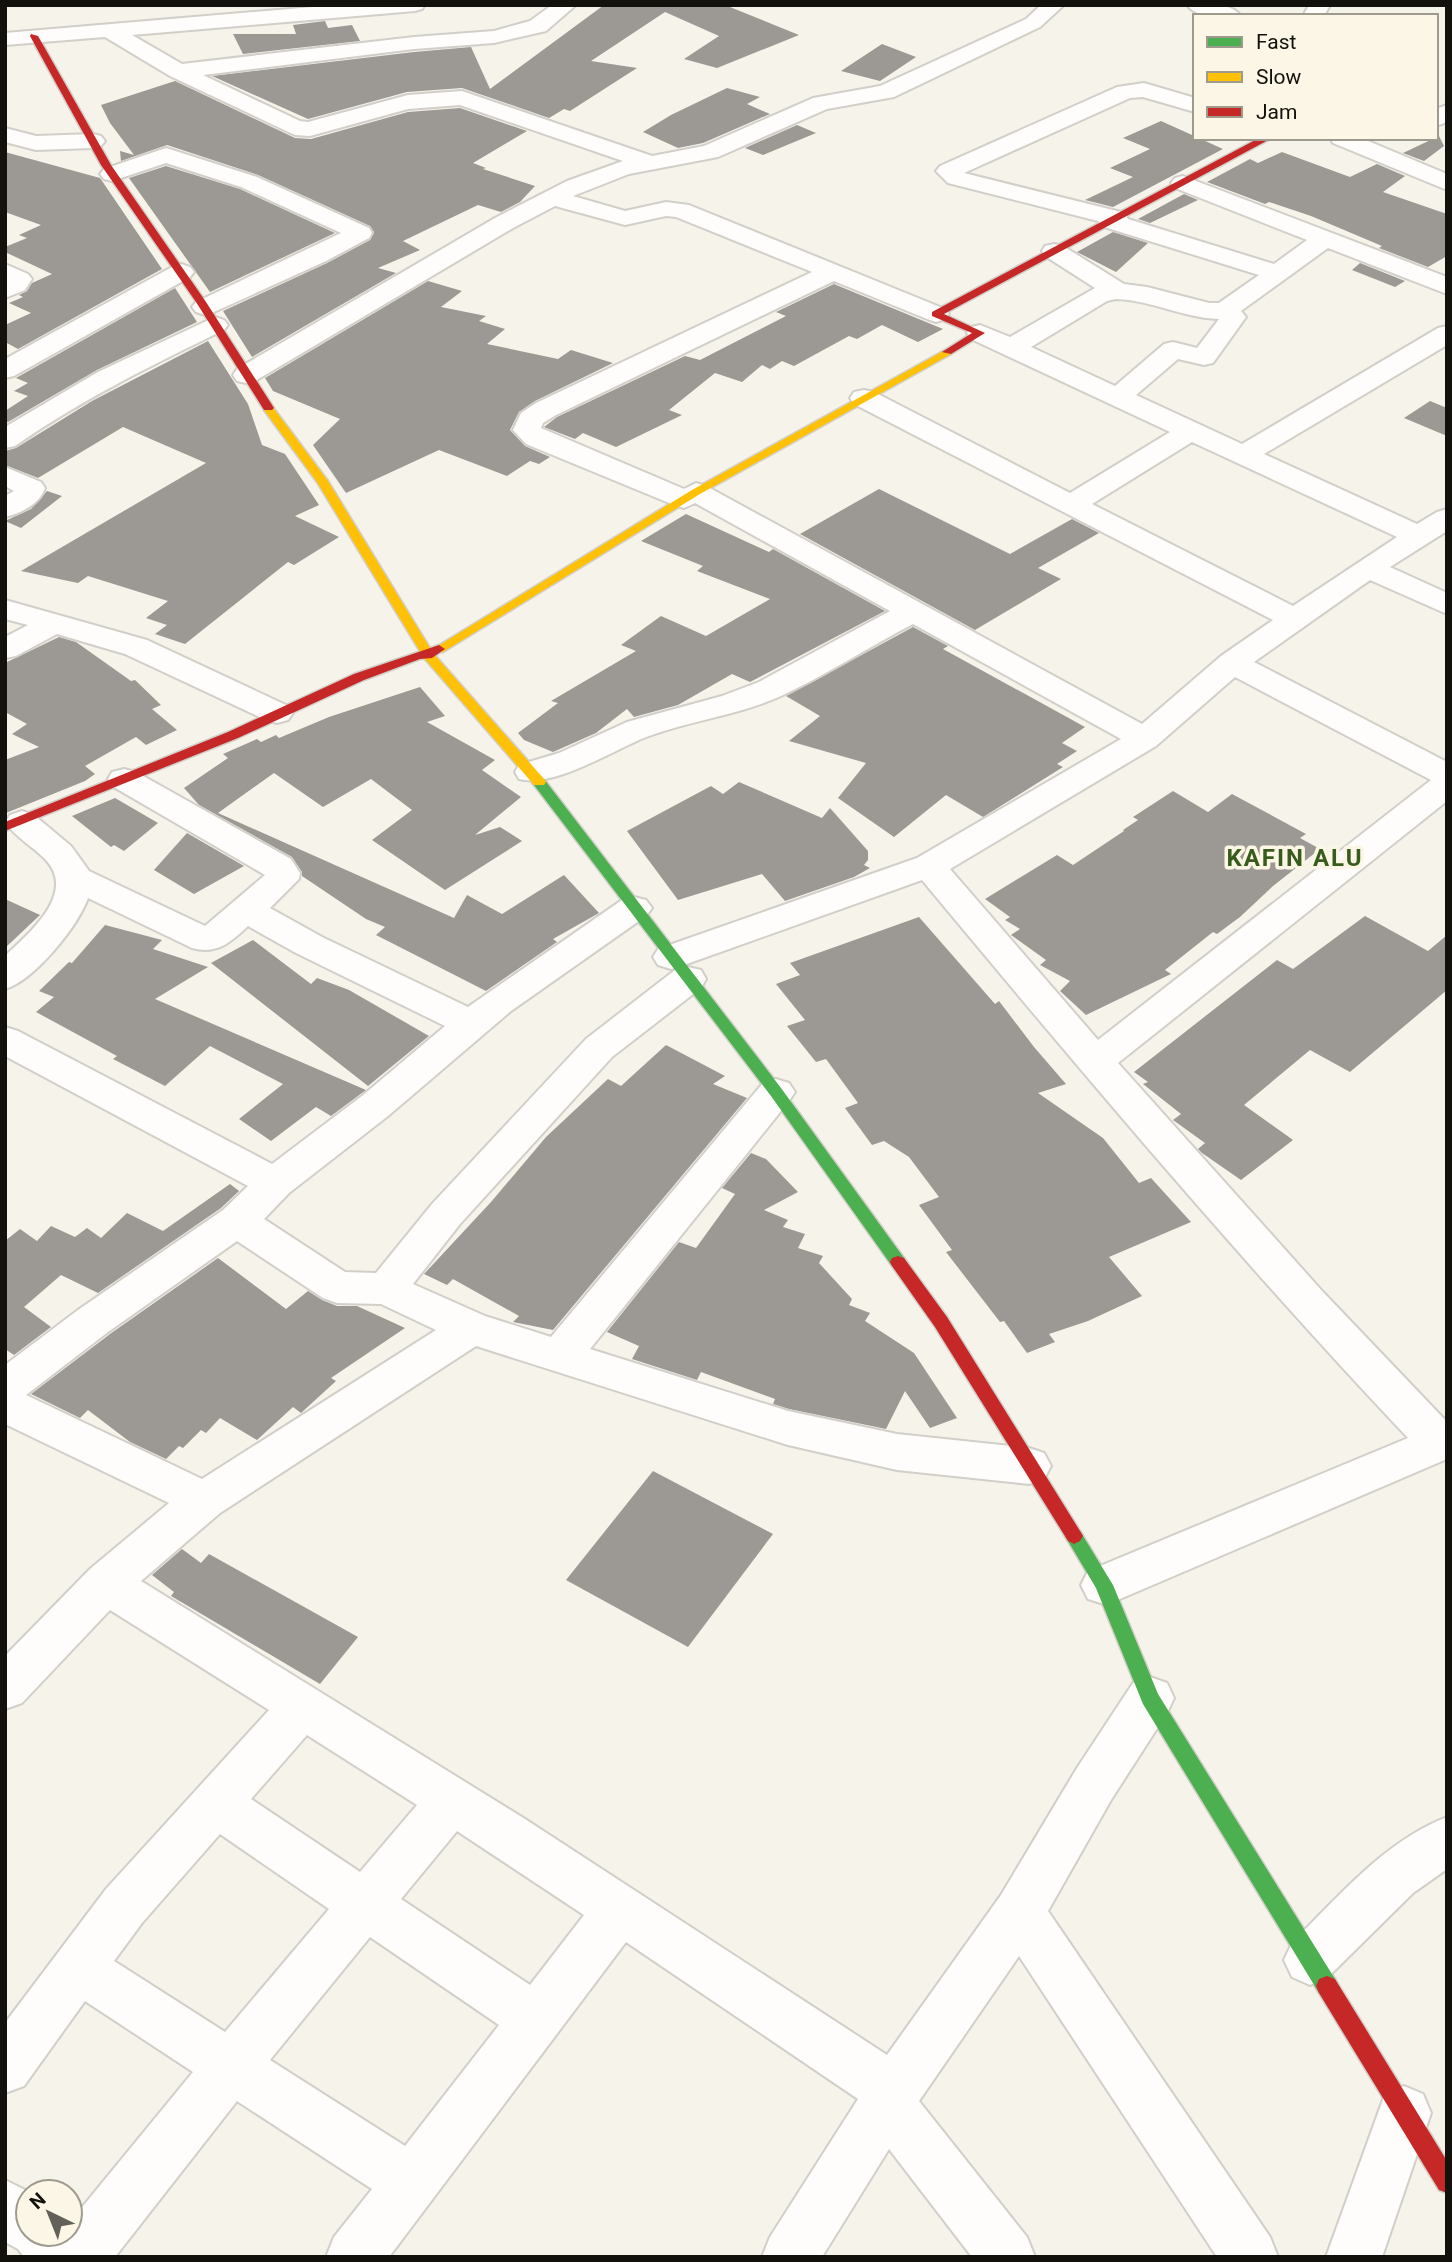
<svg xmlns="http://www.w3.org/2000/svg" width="1452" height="2262" viewBox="0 0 1452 2262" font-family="Roboto,sans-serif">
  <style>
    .building { fill: #9c9894 }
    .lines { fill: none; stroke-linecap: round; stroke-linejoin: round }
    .street-casing { stroke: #d1cfc8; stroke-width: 4 }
    .fast-casing { stroke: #d1cfc8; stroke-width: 3 }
    .slow-casing { stroke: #d1cfc8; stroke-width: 3 }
    .jam-casing { stroke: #d1cfc8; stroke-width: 3 }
    .street { fill: #fefdfc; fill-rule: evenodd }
    .fast { fill: #4caf50; fill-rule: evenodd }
    .slow { fill: #ffc107; fill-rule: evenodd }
    .jam { fill: #c62828; fill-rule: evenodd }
    .labels { text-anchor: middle; stroke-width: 7; stroke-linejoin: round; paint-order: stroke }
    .district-label { font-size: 24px; font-weight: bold; letter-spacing: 2px; fill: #385c1e; stroke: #fbf6e6 }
  </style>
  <rect width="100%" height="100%" fill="#f6f3eb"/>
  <g class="building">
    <polygon points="604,5 725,5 799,35 717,68 684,59 719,36 665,12 591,61 637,68 570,111 564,109 549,118 462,88 407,92 308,119 212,76 414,52 471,47 490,89"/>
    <polygon points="325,21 328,28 352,25 360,41 243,54 233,34 296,34 293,25"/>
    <polygon points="882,44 916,57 880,81 841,71"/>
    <polygon points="175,81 295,138 311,139 408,112 460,108 527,131 473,163 486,168 483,169 535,186 520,202 501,212 478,205 403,241 420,250 378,268 396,273 252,357 223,311 327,263 370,240 374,232 370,226 258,175 167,145 121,161 120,151 134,155 110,123 101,105"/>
    <polygon points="727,88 760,97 747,104 770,114 703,143 678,148 643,132 671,115"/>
    <polygon points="1161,121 1223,149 1113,207 1085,200 1133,177 1110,168 1150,149 1123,138"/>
    <polygon points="797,125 816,133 763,155 745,148"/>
    <polygon points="1439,136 1444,146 1424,161 1403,153"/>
    <polygon points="5,152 100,178 162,269 18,349 5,342 5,325 31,313 9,303 23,297 19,295 27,291 32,283 52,274 5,252 5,247 27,238 19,235 41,225 5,212"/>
    <polygon points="1282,152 1350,177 1377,164 1405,176 1383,192 1447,214 1447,256 1428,267 1379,248 1382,246 1311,216 1269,202 1265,204 1207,182 1250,159 1258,163"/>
    <polygon points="166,166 240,189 335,233 210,292 129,178"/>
    <polygon points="1184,194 1198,200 1150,223 1138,219"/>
    <polygon points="1113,232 1148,243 1116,272 1077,252"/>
    <polygon points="1360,263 1405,281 1395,287 1352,270"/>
    <polygon points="428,281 462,291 441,307 486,316 479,321 505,329 487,344 558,359 571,350 613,363 535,401 519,412 510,430 525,446 550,457 539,464 530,461 507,476 439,450 346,493 313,445 340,419 273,391 265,378"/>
    <polygon points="834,284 943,329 918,342 882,325 857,339 849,336 794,366 782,361 770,369 762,365 742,382 715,373 669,410 682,415 616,447 583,433 575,439 544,427 557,417 685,356 700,360 786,316 776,312"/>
    <polygon points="175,288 197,322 97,370 8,422 5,421 5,411 28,396 14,391 28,383 16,378"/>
    <polygon points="208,341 248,404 262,445 285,454 319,505 295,516 339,537 294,565 288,562 185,644 155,634 167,625 146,618 168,601 88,576 78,583 21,571 206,463 123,427 38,478 5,465 5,451 16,448 92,401"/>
    <polygon points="1430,401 1447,408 1447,436 1404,418"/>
    <polygon points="879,489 1010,554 1072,519 1099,533 1038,568 1061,579 975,630 800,534"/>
    <polygon points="47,491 62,496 21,528 5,521 31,509"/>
    <polygon points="686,514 769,552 773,549 885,611 750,682 732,674 678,705 634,717 627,709 596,733 553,752 524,740 518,733 558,703 551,701 636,651 621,645 661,616 706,636 770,599 697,571 703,566 641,541"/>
    <polygon points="913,627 948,646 943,649 1085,727 1062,743 1077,751 1057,764 1063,767 983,817 946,795 894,837 838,798 866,763 789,741 820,716 786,696"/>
    <polygon points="59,637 76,642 131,681 135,680 161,705 152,709 177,730 146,745 136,737 85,766 95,774 85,781 6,813 5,760 39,747 12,734 27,724 5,712 5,663"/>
    <polygon points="420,687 445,716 427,722 495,760 482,770 521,797 475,835 500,827 522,841 445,890 372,840 412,810 371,779 323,807 274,773 218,813 454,918 467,895 502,914 564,875 599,913 553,939 557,942 486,991 376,935 385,927 366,919 302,876 302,872 292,857 199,805 184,788 228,758 223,754 257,739 261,742 276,735 279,738 329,717"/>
    <polygon points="739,782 822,818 830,808 868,851 868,860 864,865 870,868 854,877 785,901 762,874 678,900 627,831 711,786 723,794"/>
    <polygon points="1173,791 1208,812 1232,794 1306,834 1300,838 1320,849 1273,886 1240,917 1217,934 1213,932 1165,970 1171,974 1086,1015 1060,991 1070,981 1040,965 1046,960 1011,935 1020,929 1005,920 1010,917 985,899 1057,855 1073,865 1124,831 1123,830 1138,820 1133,817"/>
    <polygon points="115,798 158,823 124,851 114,845 111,847 72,816"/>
    <polygon points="187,833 244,866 194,894 154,870"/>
    <polygon points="5,899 40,915 5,948"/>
    <polygon points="1365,916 1428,951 1447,935 1447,990 1350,1072 1310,1050 1244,1105 1293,1140 1241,1180 1202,1153 1198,1149 1205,1143 1173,1120 1181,1114 1143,1084 1148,1082 1134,1072 1277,960 1293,969"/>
    <polygon points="919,917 995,1004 999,1001 1034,1047 1066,1084 1038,1093 1103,1138 1139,1183 1151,1178 1191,1222 1109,1257 1142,1296 1088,1321 1049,1334 1055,1342 1027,1353 1004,1321 1000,1322 946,1252 952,1250 919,1205 939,1197 909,1157 884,1141 872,1145 845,1108 858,1103 826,1059 816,1062 787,1026 805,1020 776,984 800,975 790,963"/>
    <polygon points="105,925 162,940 153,949 208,967 155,999 366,1090 331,1116 316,1107 271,1141 239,1119 283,1084 210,1046 165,1086 113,1059 117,1056 36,1012 54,997 39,991 69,962 72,963"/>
    <polygon points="253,940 311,984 317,978 349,990 429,1036 368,1086 211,963"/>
    <polygon points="666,1045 725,1076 713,1084 747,1098 553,1330 513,1322 519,1316 453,1279 447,1285 424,1274 491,1202 546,1137 608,1079 621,1086"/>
    <polygon points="751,1153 766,1159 798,1192 764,1210 788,1220 783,1227 805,1234 798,1248 823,1256 819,1263 852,1299 849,1305 870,1313 865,1321 914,1353 957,1418 930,1428 905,1391 886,1429 789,1409 773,1404 775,1399 701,1372 697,1380 632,1359 639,1346 607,1332 679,1242 696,1248 735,1194 722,1188"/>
    <polygon points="230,1184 239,1191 221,1208 98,1293 61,1275 24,1307 51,1327 14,1355 5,1349 5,1241 20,1229 37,1241 51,1226 75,1237 87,1228 101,1238 127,1213 163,1231"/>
    <polygon points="218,1258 286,1309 308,1291 322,1300 337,1306 357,1306 405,1328 331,1378 336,1381 301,1413 293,1407 257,1440 220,1418 206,1433 201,1430 183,1448 179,1446 166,1459 130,1442 88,1410 80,1418 31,1394 110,1334"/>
    <polygon points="653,1471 773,1534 688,1647 566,1580"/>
    <polygon points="182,1549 201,1563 209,1554 358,1637 320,1684 171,1596 174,1592 152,1575"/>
  </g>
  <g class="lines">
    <g class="street-casing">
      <g id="street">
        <path d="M 336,5 L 425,5 L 422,9 L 415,11 L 132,35 L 182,64 L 414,37 L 494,31 L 530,21 L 552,5 L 576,5 L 546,31 L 494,43 L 414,49 L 203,75 L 300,121 L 308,122 L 408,95 L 462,91 L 652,156 L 704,146 L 813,98 L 880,86 L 1026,19 L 1041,5 L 1064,5 L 1040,27 L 894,97 L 827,109 L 718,157 L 629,174 L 573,196 L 625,211 L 666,202 L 689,205 L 945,309 L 949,314 L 945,319 L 936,322 L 927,319 L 834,281 L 556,415 L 543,423 L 541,428 L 684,489 L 696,483 L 706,486 L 1142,724 L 1221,656 L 1273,620 L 854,404 L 850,398 L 854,392 L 864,390 L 874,392 L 1070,493 L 1170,432 L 971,339 L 967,333 L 971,327 L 980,325 L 1010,337 L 1095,288 L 1045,256 L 1042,251 L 1045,246 L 1054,244 L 1063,246 L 1124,284 L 1147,287 L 1209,303 L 1219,303 L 1259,275 L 1101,226 L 1098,221 L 948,183 L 936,171 L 940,166 L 1117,87 L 1144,83 L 1195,98 L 1195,112 L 1143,97 L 1130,98 L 964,173 L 1125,213 L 1128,219 L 1274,264 L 1307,240 L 1175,188 L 1171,183 L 1175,178 L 1183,176 L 1447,277 L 1447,294 L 1328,248 L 1241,311 L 1246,317 L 1213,363 L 1204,365 L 1178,359 L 1136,395 L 1242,444 L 1438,328 L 1447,326 L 1447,345 L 1264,454 L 1417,524 L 1437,512 L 1447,509 L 1447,531 L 1390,567 L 1447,593 L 1447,614 L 1370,580 L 1254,662 L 1447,762 L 1447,801 L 1118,1063 L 1323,1292 L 1447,1422 L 1447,1459 L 1120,1599 L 1104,1604 L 1088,1599 L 1081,1585 L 1088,1571 L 1408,1438 C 1238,1258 1080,1070 922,880 L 684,965 L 671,969 L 658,965 L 653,957 L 658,949 L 917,858 L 1121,739 L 913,624 C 869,647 826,675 781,696 C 739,715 692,720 649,736 C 614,749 556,788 519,779 L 515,772 L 519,765 L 559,753 L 627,722 L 722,696 L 759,682 L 890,611 L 695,503 L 684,508 L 674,505 L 526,444 L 513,430 L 521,413 L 536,403 L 812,272 L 676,217 L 666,216 L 625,225 L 555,206 L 513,228 L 255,381 L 246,383 L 237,381 L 233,375 L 237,369 L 495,218 L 567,181 L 623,161 L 460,105 L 408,109 L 310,136 L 295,135 L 170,76 L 105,37 L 5,45 L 5,33 ZM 1116,299 C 1151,300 1183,318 1219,319 L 1197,348 L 1173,342 L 1164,344 L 1115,386 L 1031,347 L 1107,301 ZM 1192,442 L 1397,537 L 1293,606 L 1092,504 ZM 1235,677 L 1431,780 L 1098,1040 L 950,869 L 1156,746 Z"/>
        <path d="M 1187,5 C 1203,5 1230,1 1241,16 C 1225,16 1198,20 1187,5 Z"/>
        <polygon points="1309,5 1330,5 1324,16 1303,16"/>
        <polygon points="1447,105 1447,122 1436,126 1436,109"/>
        <polygon points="5,128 36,136 93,134 101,136 105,141 101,146 93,148 36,150 5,142"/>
        <polygon points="1330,138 1361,138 1447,174 1447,190 1333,143"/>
        <polygon points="166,148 257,177 369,228 372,233 369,238 326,261 214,312 205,315 196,312 192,307 196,302 341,233 241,187 166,163 112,181 104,179 100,174 104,169"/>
        <polygon points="5,264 28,274 32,279 25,290 5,298"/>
        <polygon points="181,264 190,267 194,272 190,277 14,376 5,378 5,359 172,267"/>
        <path d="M 215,317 L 224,320 L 228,325 L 224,330 C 152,365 81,400 15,446 L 5,448 L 5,427 L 98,372 Z"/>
        <path d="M 5,467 L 41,482 L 45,488 C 40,504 21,513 5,517 L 5,496 L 14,491 L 5,486 Z"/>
        <polygon points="5,600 147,640 288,706 293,713 288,720 277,723 266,720 125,654 57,634 16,656 5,658 5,637 28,625 5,619"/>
        <path d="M 124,769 L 136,772 L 291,859 L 300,873 L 299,879 L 270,908 L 322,937 L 468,1007 L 622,900 L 634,897 L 646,900 L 652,908 L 646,916 L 511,1011 L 388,1116 L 289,1193 L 264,1219 L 345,1272 L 376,1273 L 432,1204 L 586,1039 L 675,970 L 688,967 L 701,970 L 706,979 L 701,988 L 612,1057 L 460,1224 L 413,1284 L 485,1316 L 551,1337 L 763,1083 L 776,1079 L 789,1083 L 795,1092 L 789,1101 L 590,1349 L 788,1411 L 897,1434 L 1029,1448 L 1044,1453 L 1051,1466 L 1044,1479 L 1029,1484 L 897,1470 L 788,1445 L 476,1346 L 220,1513 L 141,1581 L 525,1819 L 887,2055 L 1001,1895 L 1077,1768 L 1133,1683 L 1150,1677 L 1167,1683 L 1174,1698 L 1167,1713 L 1111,1800 L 1048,1911 L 1270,2237 L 1278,2257 L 1217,2257 L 1019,1956 L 919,2101 L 1027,2237 L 1035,2257 L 972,2257 L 889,2149 L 822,2257 L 762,2257 L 770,2237 L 858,2099 L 626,1942 L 389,2257 L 326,2257 L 334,2237 L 372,2189 L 237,2101 L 115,2257 L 24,2257 L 18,2249 L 5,2242 L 5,2180 L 29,2192 L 28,2234 L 70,2234 L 70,2222 L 193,2072 L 85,2001 L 24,2086 L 5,2093 L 5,2023 L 106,1889 L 269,1710 L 110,1610 L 22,1703 L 5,1709 L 5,1656 L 90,1569 L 169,1503 L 5,1424 L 5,1365 L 78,1310 L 223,1210 L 248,1186 L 5,1056 L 5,1027 L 18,1031 L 272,1164 L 362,1096 L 445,1026 L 296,953 L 248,926 C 231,942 217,955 192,948 L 88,898 C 78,926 34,981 5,989 L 5,956 C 29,933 78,893 45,859 C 32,846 15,837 5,822 L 10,815 L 22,811 L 34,815 L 71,846 L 89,871 L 205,926 L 265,875 L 112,786 L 108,779 L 112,772 ZM 237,1241 L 323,1298 L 337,1303 L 381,1304 L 436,1330 L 202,1479 L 26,1395 L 108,1332 ZM 307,1735 L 417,1805 L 360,1872 L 251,1799 ZM 457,1831 L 584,1915 L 530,1985 L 401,1899 ZM 220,1834 L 329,1909 L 225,2032 L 114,1961 L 142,1923 ZM 370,1937 L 499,2025 L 405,2146 L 270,2060 Z"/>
        <path d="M 1447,1817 L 1447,1869 L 1413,1893 L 1328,1977 L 1310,1985 L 1292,1977 L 1284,1960 L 1292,1943 C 1338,1897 1385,1841 1447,1817 Z"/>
        <polygon points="1404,2086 1423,2094 1431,2113 1382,2257 1326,2257 1385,2094"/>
      </g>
    </g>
    <g class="fast-casing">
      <g id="fast">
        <polygon points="539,778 544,779 781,1088 904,1258 906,1262 904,1266 892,1266 771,1096 534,785 532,782 534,779"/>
        <polygon points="1074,1528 1080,1531 1113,1585 1158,1694 1335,1979 1338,1986 1335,1993 1327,1996 1319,1993 1143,1704 1096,1588 1065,1536 1068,1531"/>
      </g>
    </g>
    <g class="slow-casing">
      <g id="slow">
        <polygon points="947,349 952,352 951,354 700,494 443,652 435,652 433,649 692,490"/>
        <polygon points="264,406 272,406 328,481 433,653 544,779 546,782 544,785 534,785 424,658 317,482 264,410"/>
      </g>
    </g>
    <g class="jam-casing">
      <g id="jam">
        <polygon points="31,34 38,36 111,165 206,302 274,408 272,410 264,410 196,302 101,165 30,36"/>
        <polygon points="1259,138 1272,138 944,314 985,333 951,354 942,352 972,333 932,316 932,312"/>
        <polygon points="439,645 445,649 432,658 420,659 364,680 238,738 5,831 5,822 228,732 354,674"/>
        <polygon points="898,1256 904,1258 947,1317 1080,1531 1083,1536 1080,1541 1074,1544 1068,1541 935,1327 892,1266 890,1262 892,1258"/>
        <polygon points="1327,1976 1335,1979 1447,2161 1447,2193 1439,2190 1319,1993 1316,1986 1319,1979"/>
      </g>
    </g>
    <use href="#street" class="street"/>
    <use href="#fast" class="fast"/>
    <use href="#slow" class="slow"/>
    <use href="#jam" class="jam"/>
  </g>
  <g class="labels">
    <g class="district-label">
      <text x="1295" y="866">KAFIN ALU</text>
    </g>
  </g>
  <rect width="1452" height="2262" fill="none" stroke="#12110b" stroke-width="14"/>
  <rect x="1193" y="14" width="245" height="126" fill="#fbf6e6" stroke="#9e9a8e" stroke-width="2"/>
  <rect x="1207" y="37" width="35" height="10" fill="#4caf50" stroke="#9e9a8e" stroke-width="2"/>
  <text x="1256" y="49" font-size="21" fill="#12110b">Fast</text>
  <rect x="1207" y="72" width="35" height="10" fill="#ffc107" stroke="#9e9a8e" stroke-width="2"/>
  <text x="1256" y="84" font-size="21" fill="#12110b">Slow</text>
  <rect x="1207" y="107" width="35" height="10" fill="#c62828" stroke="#9e9a8e" stroke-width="2"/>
  <text x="1256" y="119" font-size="21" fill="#12110b">Jam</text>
  <g transform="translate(49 2213) rotate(317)"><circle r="33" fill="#fbf6e6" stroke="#9e9a8e" stroke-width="2"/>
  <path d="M0-5L12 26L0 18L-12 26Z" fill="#626059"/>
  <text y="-10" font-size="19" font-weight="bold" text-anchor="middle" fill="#12110b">N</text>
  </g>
</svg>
